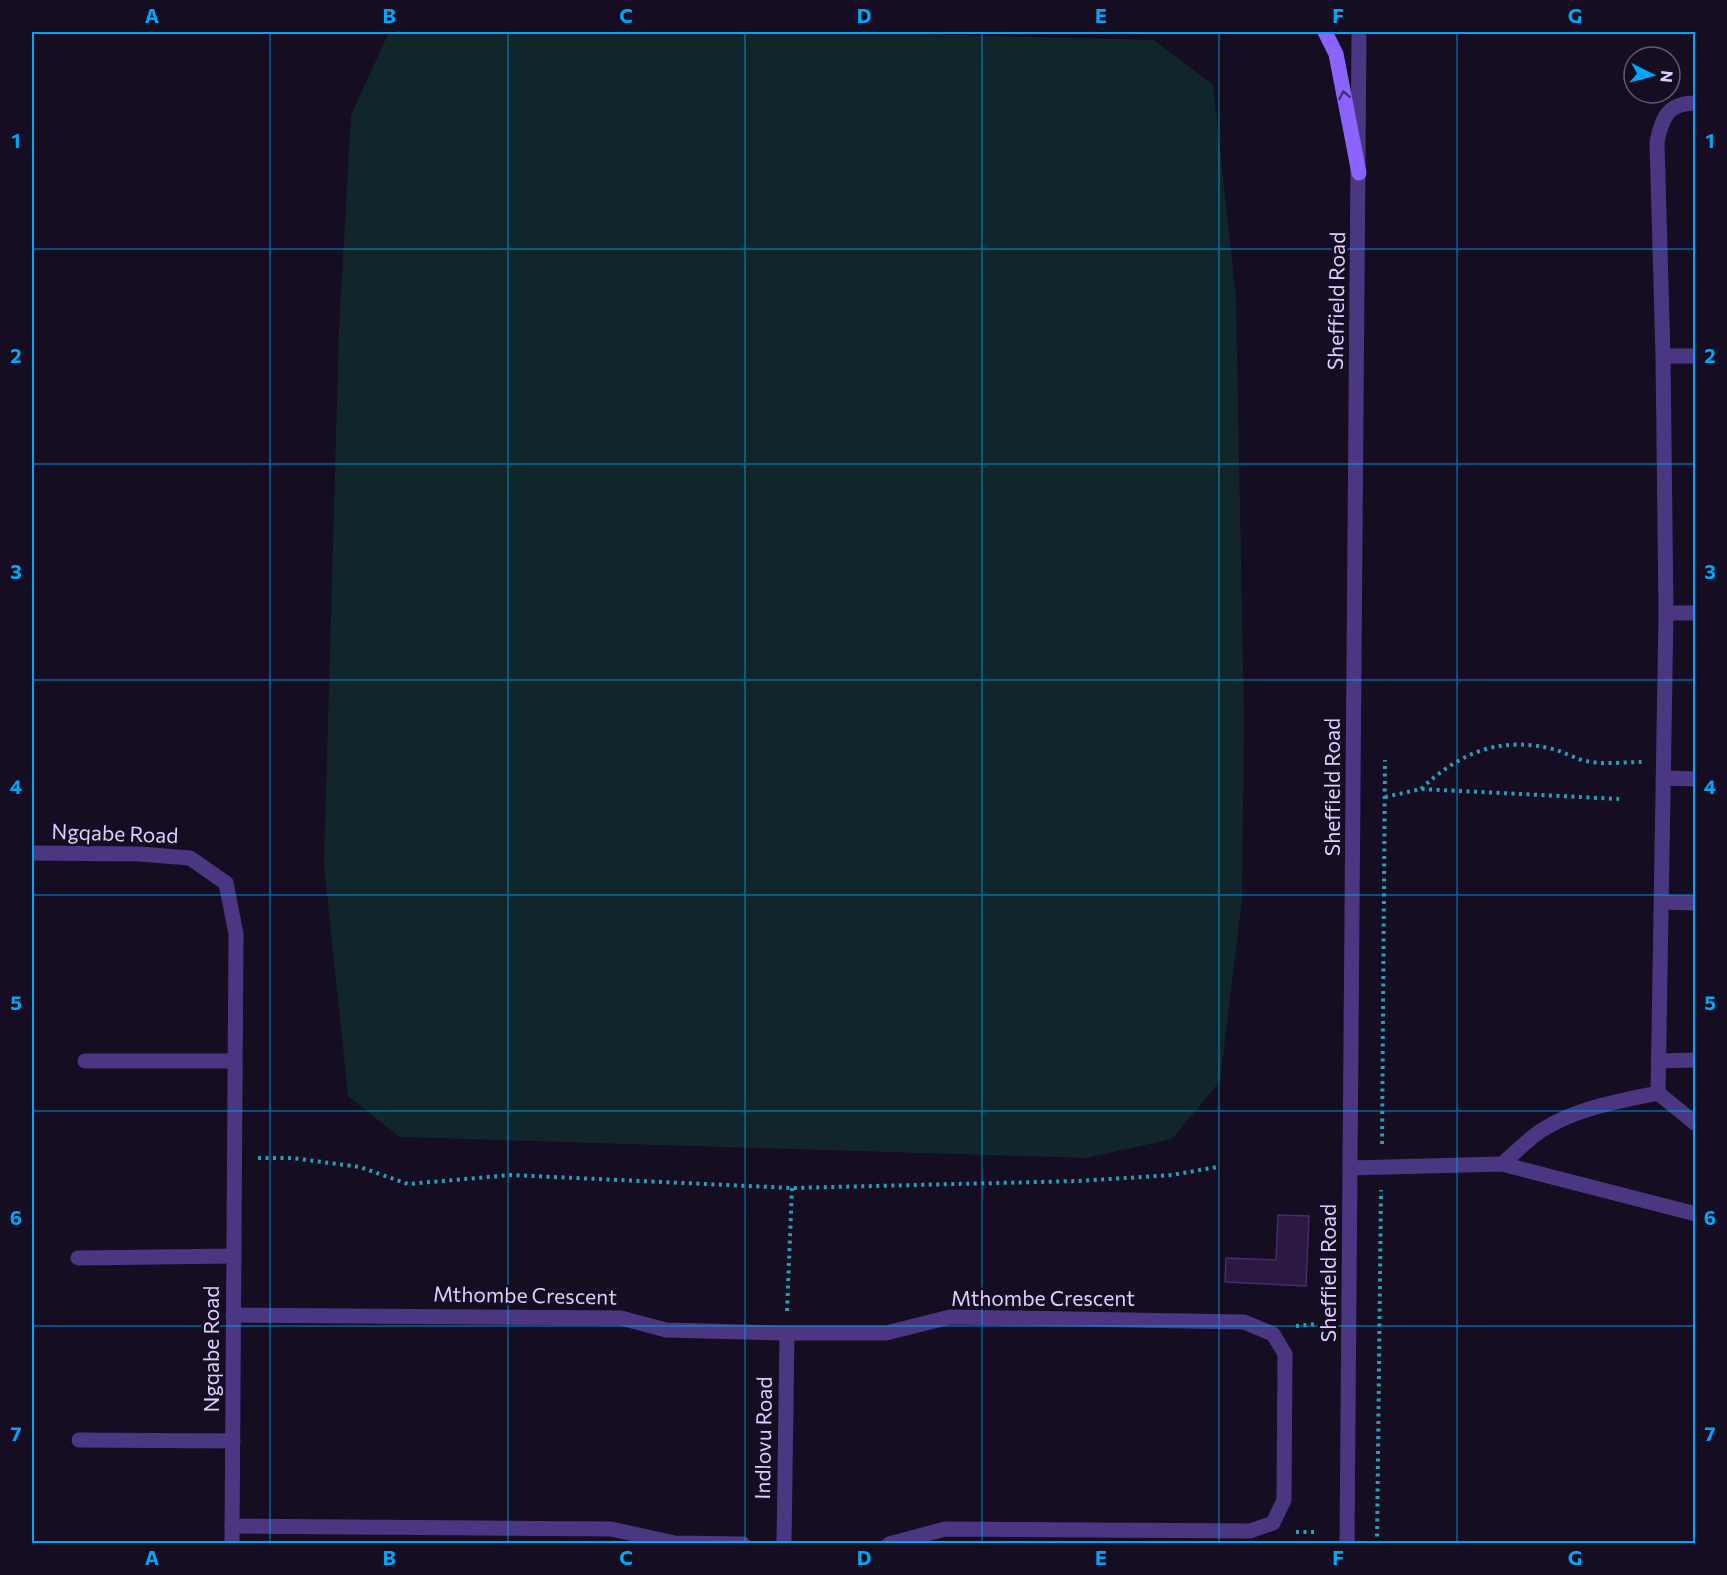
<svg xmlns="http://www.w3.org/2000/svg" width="1727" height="1575" viewBox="0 0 1727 1575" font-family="Commissioner,sans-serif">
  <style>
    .green { fill: #10262b }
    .building { fill: #2b1942; stroke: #472a6f; stroke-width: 1.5 }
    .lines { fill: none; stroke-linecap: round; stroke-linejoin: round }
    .path { stroke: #2c9db4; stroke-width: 4; stroke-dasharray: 3 4.5; stroke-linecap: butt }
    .minor { stroke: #4b3781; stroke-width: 15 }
    .tertiary { stroke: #4b3781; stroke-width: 15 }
    .secondary { stroke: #8b64ff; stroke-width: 15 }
    .oneway { stroke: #44307a }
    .grid { fill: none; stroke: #00a7f8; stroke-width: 1.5; stroke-opacity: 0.55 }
    .labels { text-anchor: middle; stroke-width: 5; stroke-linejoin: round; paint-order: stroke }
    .street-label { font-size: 21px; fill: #decdff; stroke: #150d21 }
    .neatline { fill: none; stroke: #00a7f8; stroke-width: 2 }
    .grid-label { font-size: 20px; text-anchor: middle; font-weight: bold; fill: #00a7f8 }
  </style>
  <rect width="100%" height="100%" fill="#150d21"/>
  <polygon class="green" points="389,32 843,32 1154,40 1213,85 1236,298 1244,719 1242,899 1220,1081 1172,1139 1087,1158 400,1137 348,1096 324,865 339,330 351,115"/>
  <polygon class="building" points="1278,1215 1309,1216 1306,1286 1225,1282 1226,1258 1276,1260"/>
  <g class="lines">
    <g class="path">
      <path d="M 1421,789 C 1460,752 1502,735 1556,750 C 1566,753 1576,759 1586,761 C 1604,765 1624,762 1642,762"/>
      <polyline points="1385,797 1421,789 1619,799"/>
      <polyline points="1382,1144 1385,760"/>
      <polyline points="258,1158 292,1158 360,1167 408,1184 511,1175 792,1188 1079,1181 1172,1175 1217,1167"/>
      <polyline points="787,1311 792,1188"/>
      <polyline points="1296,1326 1317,1324"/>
      <polyline points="1296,1532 1316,1532"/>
      <polyline points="1377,1544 1381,1190"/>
    </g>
    <g class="minor">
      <path d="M 1696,103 C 1668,103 1662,117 1657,142 L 1663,356 L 1666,613 L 1658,1093 L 1696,1124"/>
      <polyline points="1663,356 1696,356"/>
      <polyline points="1666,613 1696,613"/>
      <polyline points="1663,778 1696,779"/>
      <polyline points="32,853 140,854 190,858 226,883 236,934 232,1544"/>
      <polyline points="1662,902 1696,903"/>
      <polyline points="85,1061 235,1061"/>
      <polyline points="1658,1061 1696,1060"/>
      <path d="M 1502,1164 C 1515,1153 1528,1139 1542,1130 C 1577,1108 1619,1101 1658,1093"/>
      <polyline points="1350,1168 1502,1164 1696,1214"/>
      <polyline points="78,1258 232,1256"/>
      <polyline points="233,1315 621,1318 666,1330 787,1333 886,1333 950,1317 1244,1322 1273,1334 1285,1354 1284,1500 1273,1523 1250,1531 945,1529 889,1544"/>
      <polyline points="79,1440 233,1441"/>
      <polyline points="232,1526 611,1529 675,1543 743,1544"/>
      <polyline points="784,1544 787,1333"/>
    </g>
    <polyline class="tertiary" points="1347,1544 1359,32"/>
    <polyline class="secondary" points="1325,32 1336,54 1359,173"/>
  </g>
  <defs><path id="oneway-chevron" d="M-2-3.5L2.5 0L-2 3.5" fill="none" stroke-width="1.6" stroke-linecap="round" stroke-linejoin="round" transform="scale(1.5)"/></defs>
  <use class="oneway" href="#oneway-chevron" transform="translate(1344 95) rotate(-101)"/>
  <path class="grid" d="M 270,32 L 270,1544M 508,32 L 508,1544M 745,32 L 745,1544M 982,32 L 982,1544M 1219,32 L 1219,1544M 1457,32 L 1457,1544M 32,249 L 1696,249M 32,464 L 1696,464M 32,680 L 1696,680M 32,895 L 1696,895M 32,1111 L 1696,1111M 32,1326 L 1696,1326"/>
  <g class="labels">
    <g class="street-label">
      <text transform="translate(1337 301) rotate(-89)" y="7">Sheffield Road</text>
      <text transform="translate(1333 787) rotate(-90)" y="7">Sheffield Road</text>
      <text transform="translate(115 834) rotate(2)" y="7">Ngqabe Road</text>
      <text transform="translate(1329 1273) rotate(-90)" y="7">Sheffield Road</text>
      <text transform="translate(525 1296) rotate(1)" y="7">Mthombe Crescent</text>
      <text x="1043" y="1306">Mthombe Crescent</text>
      <text transform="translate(212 1349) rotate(-90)" y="7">Ngqabe Road</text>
      <text transform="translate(764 1438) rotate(-89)" y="7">Indlovu Road</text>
    </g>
  </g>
  <rect width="1727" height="1575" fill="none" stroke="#150d21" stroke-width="66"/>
  <g transform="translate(1652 75) rotate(96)"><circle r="28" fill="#150d21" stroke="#655a7a" stroke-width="1.5"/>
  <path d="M0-4.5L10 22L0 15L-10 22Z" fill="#00a7f8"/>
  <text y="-9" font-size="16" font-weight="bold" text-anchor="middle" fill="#decdff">N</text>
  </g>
  <rect x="33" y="33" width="1661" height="1509" class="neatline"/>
  <g class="grid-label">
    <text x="152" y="23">A</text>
    <text x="389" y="23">B</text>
    <text x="626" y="23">C</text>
    <text x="864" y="23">D</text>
    <text x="1101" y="23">E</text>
    <text x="1338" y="23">F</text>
    <text x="1575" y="23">G</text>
    <text x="16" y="148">1</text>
    <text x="1710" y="148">1</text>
    <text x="16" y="363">2</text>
    <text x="1710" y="363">2</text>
    <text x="16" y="579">3</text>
    <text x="1710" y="579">3</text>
    <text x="16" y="794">4</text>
    <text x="1710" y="794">4</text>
    <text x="16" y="1010">5</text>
    <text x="1710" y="1010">5</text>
    <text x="16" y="1225">6</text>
    <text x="1710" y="1225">6</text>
    <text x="16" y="1441">7</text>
    <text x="1710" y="1441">7</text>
    <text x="152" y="1565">A</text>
    <text x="389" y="1565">B</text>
    <text x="626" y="1565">C</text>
    <text x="864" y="1565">D</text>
    <text x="1101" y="1565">E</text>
    <text x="1338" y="1565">F</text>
    <text x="1575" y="1565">G</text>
  </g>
</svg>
